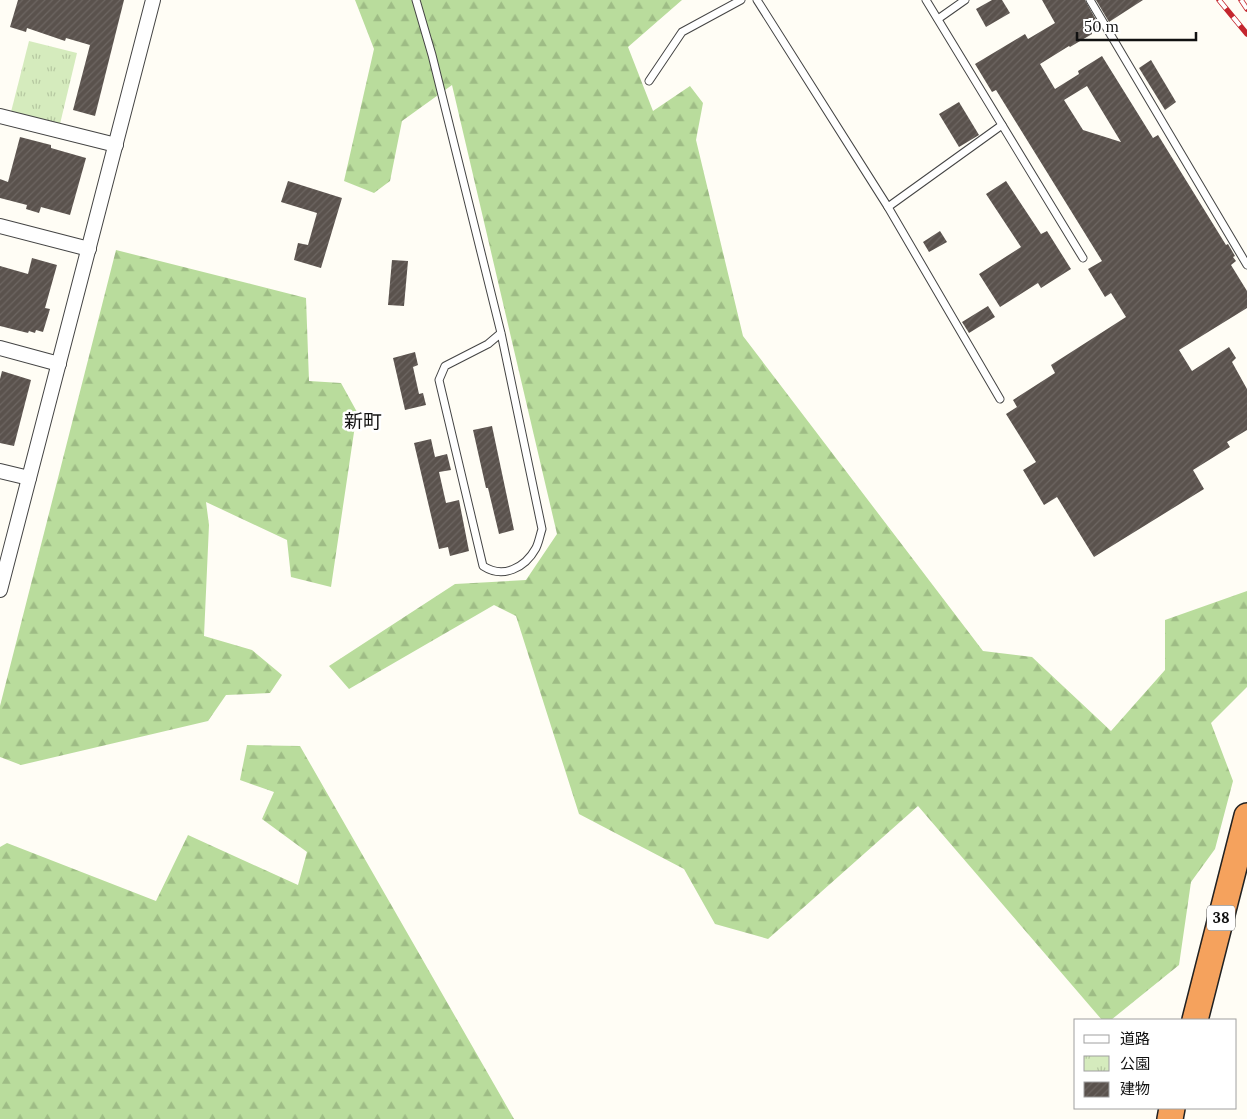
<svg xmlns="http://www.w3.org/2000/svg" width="1247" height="1119" viewBox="0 0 1247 1119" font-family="Lora,'Noto Sans JP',serif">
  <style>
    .forest { fill: url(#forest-firs) }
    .park { fill: url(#park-tufts) }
    .building { fill: url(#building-hatch); fill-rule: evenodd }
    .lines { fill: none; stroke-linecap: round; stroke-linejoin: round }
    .lane-casing { stroke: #444; stroke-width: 9 }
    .street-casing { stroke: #444; stroke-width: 16 }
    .highway-casing { stroke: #222; stroke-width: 28 }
    .lane { stroke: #fff; stroke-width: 7 }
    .street { stroke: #fff; stroke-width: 14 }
    .highway { stroke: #f5a25d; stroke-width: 25 }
    .rail-casing { stroke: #c4262e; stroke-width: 5.5 }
    .rail { stroke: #fff; stroke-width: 4; stroke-dasharray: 11; stroke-linecap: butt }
    .labels { text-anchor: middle; stroke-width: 5; stroke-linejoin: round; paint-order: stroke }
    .shield { fill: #fff; stroke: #585858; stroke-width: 1 }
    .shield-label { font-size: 15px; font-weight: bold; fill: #111 }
    .quarter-label { font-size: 19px; fill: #111; stroke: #fff }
  </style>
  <defs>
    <pattern id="forest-firs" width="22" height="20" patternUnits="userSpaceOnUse" patternTransform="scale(1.25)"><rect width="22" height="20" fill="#b9dc9c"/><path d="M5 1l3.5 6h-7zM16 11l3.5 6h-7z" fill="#9ebc85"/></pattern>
    <pattern id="park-tufts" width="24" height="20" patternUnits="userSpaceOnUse" patternTransform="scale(1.25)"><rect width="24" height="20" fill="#d5ebbd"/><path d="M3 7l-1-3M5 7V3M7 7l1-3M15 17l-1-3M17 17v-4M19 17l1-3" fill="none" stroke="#b6c8a1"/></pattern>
    <pattern id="building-hatch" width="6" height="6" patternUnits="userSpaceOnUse" patternTransform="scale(1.25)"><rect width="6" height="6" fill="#5a524d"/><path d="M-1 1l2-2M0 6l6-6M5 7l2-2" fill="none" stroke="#6d6662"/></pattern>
  </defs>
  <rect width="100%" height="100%" fill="#fffdf5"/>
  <g class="forest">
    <polygon points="355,0 682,0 628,47 653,111 690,86 703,103 696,140 743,336 983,651 1032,657 1111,731 1165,670 1165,620 1247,591 1247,687 1211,723 1233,781 1215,849 1191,882 1179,965 1111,1020 1102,1020 918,806 768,939 715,924 684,869 579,814 516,616 494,605 349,689 329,666 455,584 526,580 557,534 452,85 402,121 390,181 374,193 344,181 374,49"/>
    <polygon points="116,250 306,298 309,381 341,383 357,412 331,587 291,577 287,540 206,502 209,525 204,636 252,650 282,675 270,693 226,695 208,721 21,765 0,757 0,706"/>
    <polygon points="247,745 300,746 514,1119 0,1119 0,847 7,843 156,901 188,835 298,885 307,852 262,819 274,792 240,780"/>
  </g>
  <polygon class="park" points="29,41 77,53 60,124 11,112"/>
  <g class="building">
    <polygon points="18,0 124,0 95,116 73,110 90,45 66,38 65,41 27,28 26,32 10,27"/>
    <polygon points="992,0 1002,0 1010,13 986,27 976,9"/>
    <path d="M 1042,0 L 1085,0 L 1100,27 L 1092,32 L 1092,34 L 1070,47 L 1069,46 L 1040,64 L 1055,89 L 1079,74 L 1078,71 L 1102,56 L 1153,138 L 1158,135 L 1226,245 L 1228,244 L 1235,256 L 1233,257 L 1236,261 L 1231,265 L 1247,291 L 1247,308 L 1179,350 L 1192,371 L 1229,347 L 1236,358 L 1232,362 L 1247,389 L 1247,430 L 1227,442 L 1230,447 L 1193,470 L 1204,489 L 1094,557 L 1057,497 L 1044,505 L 1023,470 L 1036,462 L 1006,414 L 1017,407 L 1013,400 L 1055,373 L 1051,365 L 1126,317 L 1111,293 L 1105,297 L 1088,269 L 1102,261 L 996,90 L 992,92 L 975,64 L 1025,34 L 1028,39 L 1055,23 ZM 1087,86 L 1121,142 L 1083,130 L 1064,100 Z"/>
    <polygon points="1096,0 1143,0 1109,22"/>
    <polygon points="1151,60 1176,102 1165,110 1139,68"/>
    <polygon points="959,102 979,135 959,147 939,114"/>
    <polygon points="20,137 51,145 51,148 86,158 70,215 41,207 39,213 26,209 27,205 0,198 0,179 8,182"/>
    <polygon points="288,181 342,198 321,268 294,260 298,243 308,245 317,213 281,202"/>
    <polygon points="1006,181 1041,234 1047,231 1071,269 1041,288 1038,283 1000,307 979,274 1021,247 986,194"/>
    <polygon points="940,231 947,242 929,252 923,242"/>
    <polygon points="32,258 57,265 45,308 50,309 43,332 36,330 35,333 29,331 28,333 0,326 0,266 28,274"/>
    <polygon points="392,260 408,261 404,306 388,305"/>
    <polygon points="988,306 995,317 969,333 962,322"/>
    <polygon points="415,352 418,365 413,367 419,394 423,393 426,405 405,410 393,358"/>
    <polygon points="2,371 31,380 14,446 0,443 0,379"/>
    <polygon points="492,426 514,530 499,534 488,488 486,488 473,430"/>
    <polygon points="431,439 435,457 447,454 451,470 439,472 446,503 459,500 469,551 450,556 448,547 439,549 414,443"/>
  </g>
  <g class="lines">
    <g class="lane-casing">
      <g id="lane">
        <path d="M 416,0 L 432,55 L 501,333 L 542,529 C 540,535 539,542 536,548 C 525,568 503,579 483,566 L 439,380 L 445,366 L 488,344 L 501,333"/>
        <polyline points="757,0 888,207 1000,399"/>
        <polyline points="926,0 1083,258"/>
        <polyline points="1090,0 1247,265"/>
        <polyline points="938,19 965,0"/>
        <polyline points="649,81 682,32 741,0"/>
        <polyline points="888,207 1002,125"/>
      </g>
    </g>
    <g class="street-casing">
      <g id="street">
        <polyline points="0,116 116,145"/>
        <polyline points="0,226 89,249"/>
        <polyline points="0,348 59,364"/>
        <polyline points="0,471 29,478"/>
        <polyline points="0,590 153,0"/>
      </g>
    </g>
    <g class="highway-casing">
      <g id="highway">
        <polyline points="1195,1020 1247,816"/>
        <polyline points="1170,1119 1172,1108"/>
      </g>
    </g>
    <use href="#lane" class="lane"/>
    <use href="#street" class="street"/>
    <use href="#highway" class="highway"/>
    <g class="rail-casing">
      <g id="rail">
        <polyline points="1219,0 1247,34"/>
        <polyline points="1241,0 1247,9"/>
      </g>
    </g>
    <use href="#rail" class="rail"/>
  </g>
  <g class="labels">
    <rect class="shield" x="1207" y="905.5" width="28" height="25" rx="4"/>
    <g class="shield-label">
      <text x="1221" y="923">38</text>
    </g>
    <g class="quarter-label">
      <text x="363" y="428">新町</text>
    </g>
  </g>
  <rect x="1074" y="1019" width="162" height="90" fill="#ffffff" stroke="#a0a0a0"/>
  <rect x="1084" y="1035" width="25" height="8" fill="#ffffff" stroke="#a0a0a0"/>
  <text x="1120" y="1044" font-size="15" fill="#111111">道路</text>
  <rect x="1084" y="1056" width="25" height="15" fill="url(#park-tufts)" stroke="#a0a0a0"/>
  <text x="1120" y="1069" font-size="15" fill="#111111">公園</text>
  <rect x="1084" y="1082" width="25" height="15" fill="url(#building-hatch)" stroke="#a0a0a0"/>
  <text x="1120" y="1094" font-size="15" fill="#111111">建物</text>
  <path d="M1077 32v8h119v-8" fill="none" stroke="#111111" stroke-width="2.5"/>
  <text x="1084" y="32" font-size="15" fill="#111111" stroke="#ffffff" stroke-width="4" paint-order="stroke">50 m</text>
</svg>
